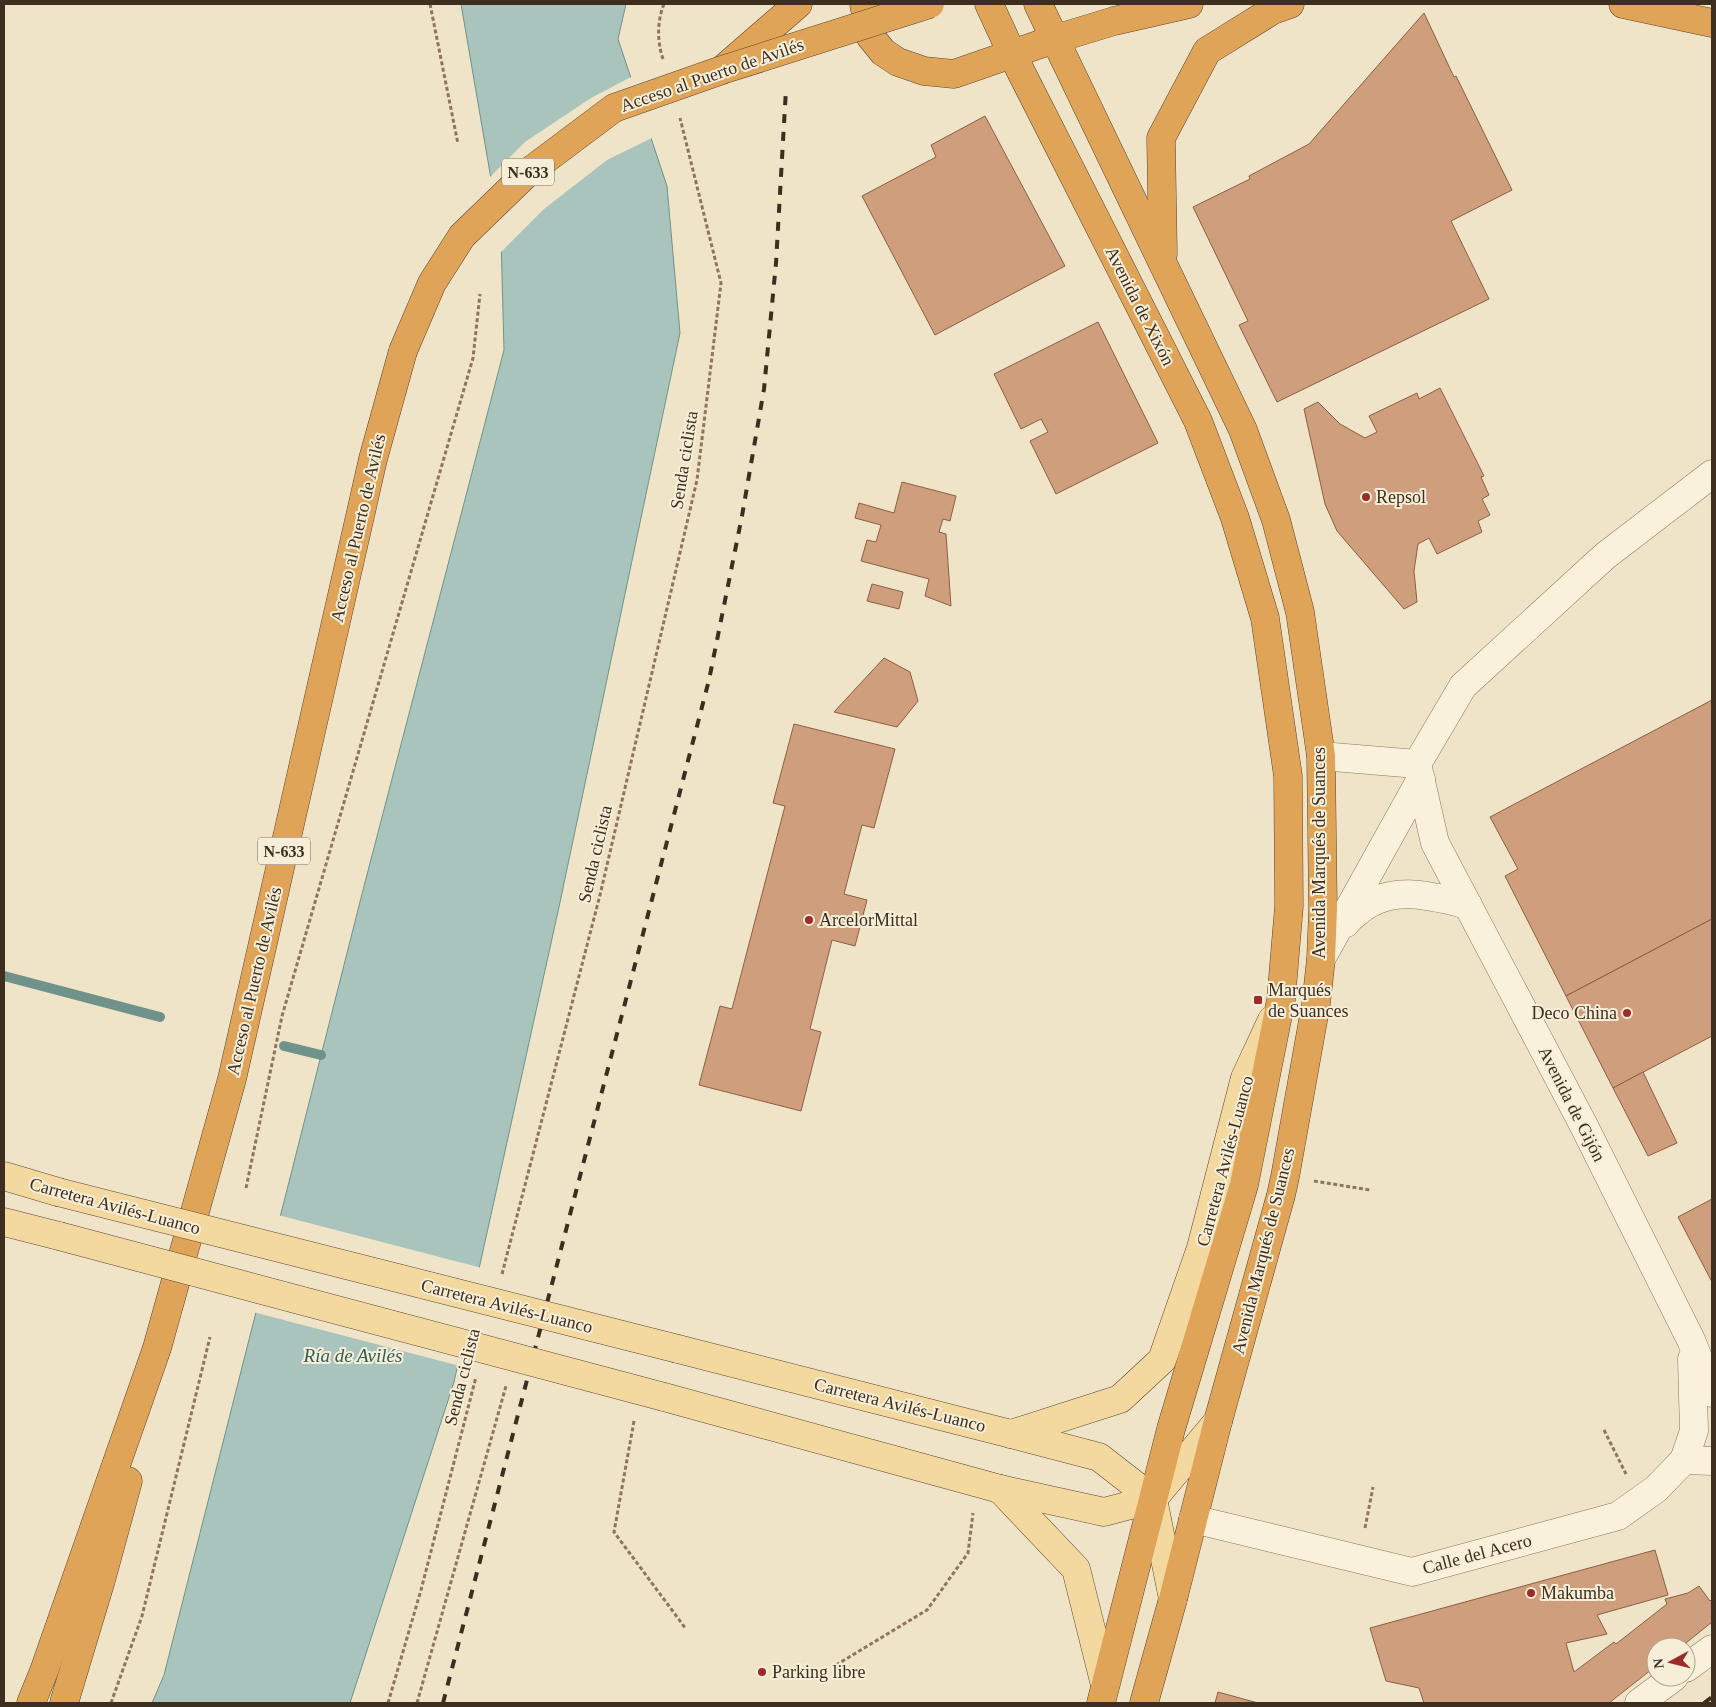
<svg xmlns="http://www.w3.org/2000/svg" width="1716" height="1707" viewBox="0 0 1716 1707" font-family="Georgia,serif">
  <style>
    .water { fill: #a9c4bc; stroke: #6f938a }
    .pier { fill: #f0e4c8 }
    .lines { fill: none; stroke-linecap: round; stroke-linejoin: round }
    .stream { stroke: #6f938a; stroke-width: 10 }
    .building { fill: #cf9f7d; stroke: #8d5f41 }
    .minor-casing { stroke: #8d765c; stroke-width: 29 }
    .major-casing { stroke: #5b4430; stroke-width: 29 }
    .highway-casing { stroke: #5b4430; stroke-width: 29 }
    .path { stroke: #8d765c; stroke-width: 3; stroke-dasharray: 4 2.5; stroke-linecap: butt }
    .minor { stroke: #faf1dc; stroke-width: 28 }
    .major { stroke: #f3d9a0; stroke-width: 28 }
    .highway { stroke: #e0a458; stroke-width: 28 }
    .rail { stroke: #3d2e20; stroke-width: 4; stroke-dasharray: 9 9; stroke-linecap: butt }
    .major-bridge-casing { stroke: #5b4430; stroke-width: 29; stroke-linecap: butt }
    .highway-bridge-casing { stroke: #5b4430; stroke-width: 29; stroke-linecap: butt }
    .major-bridge { stroke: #f3d9a0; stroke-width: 28 }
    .highway-bridge { stroke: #e0a458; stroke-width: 28 }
    .poi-dot { fill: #9e2a2b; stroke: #f7eed8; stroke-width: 2 }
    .labels { text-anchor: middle; stroke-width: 4; stroke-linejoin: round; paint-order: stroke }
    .shield { fill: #f7eed8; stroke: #756857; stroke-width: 1 }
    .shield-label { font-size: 16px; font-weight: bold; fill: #3d2e20 }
    .street-label { font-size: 18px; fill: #3d2e20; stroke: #f7eed8 }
    .poi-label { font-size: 18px; fill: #3d2e20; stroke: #f7eed8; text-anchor: start }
    .water-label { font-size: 19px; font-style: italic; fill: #2f5d5a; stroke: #f7eed8 }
  </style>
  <rect width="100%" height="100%" fill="#f0e4c8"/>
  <polygon class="water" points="461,4 626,4 618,39 667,186 680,333 559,907 454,1382 350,1703 152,1703 164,1675 363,890 504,350 501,237"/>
  <g class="pier">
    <polygon points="633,76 654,137 607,160 544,209 499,254 499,237 489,178 525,142 591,98"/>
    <polygon points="278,1215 482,1268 460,1366 253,1312"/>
  </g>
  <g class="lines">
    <g class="stream">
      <polyline points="4,976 160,1017"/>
      <polyline points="284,1046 321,1055"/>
    </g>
  </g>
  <g class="building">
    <polygon points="1424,13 1454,77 1456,76 1512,190 1451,221 1489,299 1277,402 1239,325 1248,321 1193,207 1250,179 1249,176 1309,144"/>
    <polygon points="985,116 1065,266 935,335 862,196 936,157 931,145"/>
    <polygon points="1098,322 1158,443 1056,494 1030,441 1048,432 1041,419 1021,429 994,374"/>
    <polygon points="1440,388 1484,476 1481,477 1489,495 1482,499 1490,515 1478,521 1482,532 1437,554 1429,538 1418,544 1414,571 1417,602 1404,609 1337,531 1325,504 1304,409 1318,402 1340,424 1365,438 1377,432 1369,416 1417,393 1419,399"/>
    <polygon points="902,482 956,496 950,521 943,519 939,532 946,534 951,606 925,596 929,579 861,561 867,540 876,542 881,525 855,518 859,503 894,513"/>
    <polygon points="872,584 903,592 899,609 867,601"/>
    <polygon points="884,658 910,672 918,701 897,727 834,712"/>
    <polygon points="1712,700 1712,919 1566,996 1505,876 1518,869 1490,817"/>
    <polygon points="794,724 895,749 874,828 862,825 844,894 867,900 855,946 832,940 810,1029 821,1032 801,1111 699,1085 720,1006 732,1009 785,806 773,803"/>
    <polygon points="1712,919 1712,1036 1613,1088 1566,996"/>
    <polygon points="1643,1072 1677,1143 1648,1156 1613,1088"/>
    <polygon points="1712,1199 1712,1282 1678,1217"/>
    <polygon points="1655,1550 1668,1595 1597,1615 1607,1634 1566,1643 1574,1672 1614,1642 1616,1644 1667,1604 1665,1599 1688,1593 1699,1586 1710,1601 1712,1599 1712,1622 1681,1647 1656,1647 1656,1666 1609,1703 1424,1703 1419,1688 1386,1681 1370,1628"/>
    <polygon points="1218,1692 1258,1703 1215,1703"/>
  </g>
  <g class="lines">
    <g class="minor-casing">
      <g id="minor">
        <polyline points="1321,756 1417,764 1435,843 1583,1124 1691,1340 1712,1393"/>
        <polyline points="1417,764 1463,686 1605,556 1712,474"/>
        <path d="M 1346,923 C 1350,917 1355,914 1360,910 C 1392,884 1432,896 1468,905"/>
        <polyline points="1321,959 1421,779"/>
        <polyline points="1684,1460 1712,1461"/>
        <polyline points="1193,1519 1412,1572 1618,1516 1656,1489 1684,1460 1694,1431 1692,1359"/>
        <polyline points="1686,1668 1712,1649"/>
        <polyline points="1639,1703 1674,1677"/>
      </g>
    </g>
    <g class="major-casing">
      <g id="major">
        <polyline points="4,1176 58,1192"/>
        <polyline points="4,1222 59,1236"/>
        <polyline points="678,1349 1011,1434 1099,1457 1153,1499 1173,1599"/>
        <polyline points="664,1397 1000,1489 1104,1512 1153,1499 1218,1421"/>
        <polyline points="1011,1434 1120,1399 1162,1360 1201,1248 1245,1078 1272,1020"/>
        <polyline points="1000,1489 1076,1569 1105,1685"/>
      </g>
    </g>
    <g class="highway-casing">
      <g id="highway">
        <polyline points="864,4 870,36 883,52 898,62 924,71 954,74 1055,39 1114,21 1189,4"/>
        <polyline points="989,4 1012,54 1198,421 1235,518 1265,618 1288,776 1289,906 1281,1000 1244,1185 1171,1429 1101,1703"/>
        <polyline points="1038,4 1243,430 1276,520 1300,612 1321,756 1323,909 1321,959 1316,1004 1285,1177 1281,1195 1218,1421 1173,1599 1144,1703"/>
        <polyline points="1623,4 1712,23"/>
        <polyline points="722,70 798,4"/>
        <polyline points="1163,254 1161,138 1207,51 1273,10 1290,4"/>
        <polyline points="31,1703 44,1671 157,1348 232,1079 373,459 403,351"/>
        <polyline points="64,1703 101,1580 128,1481"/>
      </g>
    </g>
    <g class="path">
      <polyline points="430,4 458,144"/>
      <path d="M 663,59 C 657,42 657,21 664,4"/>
      <polyline points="1314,1181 1370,1190"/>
      <polyline points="246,1188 282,1016 473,358 480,294"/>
      <polyline points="502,1274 600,895 697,480 721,283 680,118"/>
      <polyline points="634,1421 614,1532 686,1629"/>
      <polyline points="1604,1430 1626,1474"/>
      <polyline points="1365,1528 1373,1487"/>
      <polyline points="836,1665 927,1610 968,1553 973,1513"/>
      <polyline points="111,1703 142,1616 210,1337"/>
      <polyline points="388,1703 421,1590 476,1377"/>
      <polyline points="417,1703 506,1386"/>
    </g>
    <use href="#minor" class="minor"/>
    <use href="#major" class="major"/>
    <use href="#highway" class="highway"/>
    <g class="rail">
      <polyline points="443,1703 709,680 742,516 764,389 776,263 786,89"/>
      <polyline points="1704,1703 1712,1697"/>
    </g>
    <g class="major-bridge-casing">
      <g id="major-bridge">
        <polyline points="58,1192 678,1349"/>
        <polyline points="59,1236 664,1397"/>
      </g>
    </g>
    <g class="highway-bridge-casing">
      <polyline id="highway-bridge" points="403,351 432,283 462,236 526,174 614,108 722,70 930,4"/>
    </g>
    <use href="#major-bridge" class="major-bridge"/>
    <use href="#highway-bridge" class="highway-bridge"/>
  </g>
  <g class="poi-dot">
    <circle cx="1366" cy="497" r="5"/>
    <circle cx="809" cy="920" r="5"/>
    <rect x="1253" y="995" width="10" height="10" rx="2.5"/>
    <circle cx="1627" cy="1013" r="5"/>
    <circle cx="1531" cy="1593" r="5"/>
    <circle cx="762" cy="1672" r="5"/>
  </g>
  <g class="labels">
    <g class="shield">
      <rect x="502" y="158.5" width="52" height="27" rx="4"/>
      <rect x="258" y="837.5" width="52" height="27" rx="4"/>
    </g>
    <g class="shield-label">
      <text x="528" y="178">N-633</text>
      <text x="284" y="857">N-633</text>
    </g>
    <g class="street-label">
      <text transform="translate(712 75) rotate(-19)" y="6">Acceso al Puerto de Avilés</text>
      <text transform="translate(1140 306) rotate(63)" y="6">Avenida de Xixón</text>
      <text transform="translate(684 460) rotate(-81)" y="6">Senda ciclista</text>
      <text transform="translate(358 528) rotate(-77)" y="6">Acceso al Puerto de Avilés</text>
      <text transform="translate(1319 853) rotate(-90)" y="6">Avenida Marqués de Suances</text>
      <text transform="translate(595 854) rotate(-77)" y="6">Senda ciclista</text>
      <text transform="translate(254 981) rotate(-77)" y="6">Acceso al Puerto de Avilés</text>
      <text transform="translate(1572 1104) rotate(63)" y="6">Avenida de Gijón</text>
      <text transform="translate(1225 1161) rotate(-75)" y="6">Carretera Avilés-Luanco</text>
      <text transform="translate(115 1206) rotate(15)" y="6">Carretera Avilés-Luanco</text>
      <text transform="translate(1263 1251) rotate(-76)" y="6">Avenida Marqués de Suances</text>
      <text transform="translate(507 1306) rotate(14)" y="6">Carretera Avilés-Luanco</text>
      <text transform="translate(462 1377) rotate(-76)" y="6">Senda ciclista</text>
      <text transform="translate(900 1405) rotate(14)" y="6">Carretera Avilés-Luanco</text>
      <text transform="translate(1477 1554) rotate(-15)" y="6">Calle del Acero</text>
    </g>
    <g class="poi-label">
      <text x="1376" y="503">Repsol</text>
      <text x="819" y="926">ArcelorMittal</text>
      <text x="1268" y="996">Marqués<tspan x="1268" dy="21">de Suances</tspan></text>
      <text x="1617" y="1019" text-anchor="end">Deco China</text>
      <text x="1541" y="1599">Makumba</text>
      <text x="772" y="1678">Parking libre</text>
    </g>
    <g class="water-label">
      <text x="353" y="1362">Ría de Avilés</text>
    </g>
  </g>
  <rect width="1716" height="1707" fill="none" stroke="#3d2e20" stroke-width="10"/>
  <g transform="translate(1671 1662) rotate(263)"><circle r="24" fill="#f7eed8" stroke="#ada18e"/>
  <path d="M0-4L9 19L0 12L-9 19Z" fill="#9e2a2b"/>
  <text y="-8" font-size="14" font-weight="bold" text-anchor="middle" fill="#3d2e20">N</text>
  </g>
</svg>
